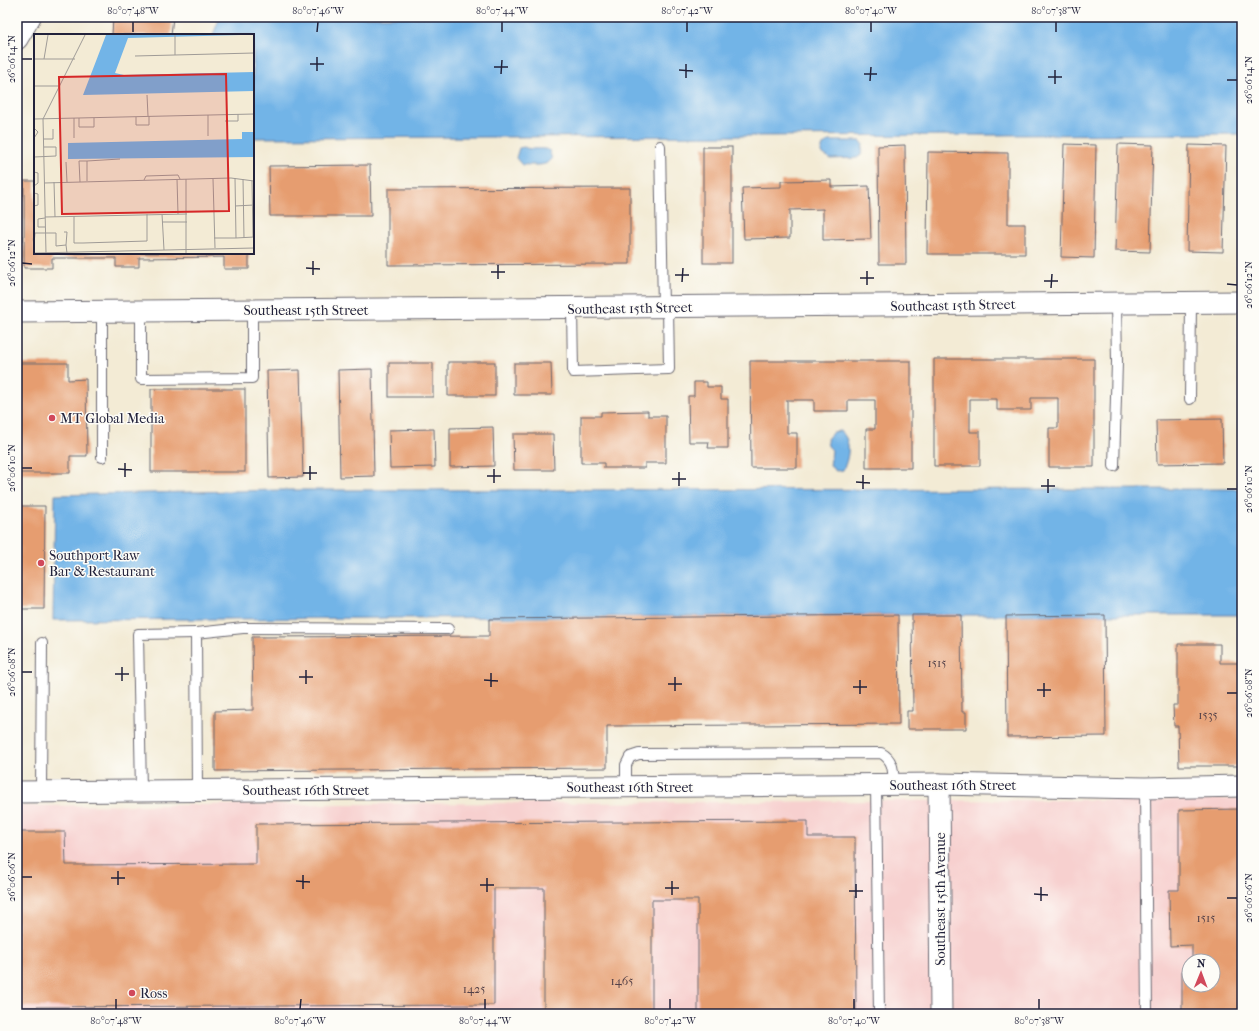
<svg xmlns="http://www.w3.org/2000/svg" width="1259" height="1031" viewBox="0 0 1259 1031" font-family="'IM FELL French Canon',serif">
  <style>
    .built { fill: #f7d0cf; fill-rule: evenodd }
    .water { fill: #72b4e7; stroke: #4a6b91 }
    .building { fill: #e69d70 }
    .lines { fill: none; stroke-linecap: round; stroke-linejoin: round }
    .lane-casing { stroke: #6b6871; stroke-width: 12 }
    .street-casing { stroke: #6b6871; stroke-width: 23 }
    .lane { stroke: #fff; stroke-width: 10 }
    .street { stroke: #fff; stroke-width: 21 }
    .ticks { fill: none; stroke: #22223b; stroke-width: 1.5 }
    .poi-dot { fill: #d1495b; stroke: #fdfcf7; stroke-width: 1.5 }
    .labels { text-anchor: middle; stroke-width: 3; stroke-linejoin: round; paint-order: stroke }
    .number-label { font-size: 12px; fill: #534148 }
    .street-label { font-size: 14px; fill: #22223b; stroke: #fdfcf7 }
    .poi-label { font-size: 14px; fill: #22223b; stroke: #fdfcf7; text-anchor: start }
    .inset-road { fill: none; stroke: #9f9b97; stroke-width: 1 }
    .view { fill: #d62828; fill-opacity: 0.15; stroke: #d62828; stroke-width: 2 }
    .inset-edge { fill: none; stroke: #22223b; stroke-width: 2 }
    .neatline { fill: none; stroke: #22223b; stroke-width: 1.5 }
    .ticks-label { font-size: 10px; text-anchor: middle; fill: #22223b }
  </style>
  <rect width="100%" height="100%" fill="#fdfcf7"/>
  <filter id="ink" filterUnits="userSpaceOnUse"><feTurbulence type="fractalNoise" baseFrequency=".025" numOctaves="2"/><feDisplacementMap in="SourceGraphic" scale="8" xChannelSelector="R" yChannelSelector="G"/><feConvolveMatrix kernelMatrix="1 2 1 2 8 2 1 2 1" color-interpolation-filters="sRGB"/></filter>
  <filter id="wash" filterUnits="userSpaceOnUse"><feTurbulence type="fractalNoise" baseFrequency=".012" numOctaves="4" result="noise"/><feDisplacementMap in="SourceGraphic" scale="16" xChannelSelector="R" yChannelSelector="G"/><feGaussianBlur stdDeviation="0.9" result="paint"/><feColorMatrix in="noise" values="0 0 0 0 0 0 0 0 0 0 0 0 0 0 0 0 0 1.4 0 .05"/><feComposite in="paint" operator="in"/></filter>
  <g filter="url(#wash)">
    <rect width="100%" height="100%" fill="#f3ebd5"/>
    <path class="built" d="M 1242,799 L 1242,1014 L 17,1014 L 17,806 ZM 1189,961 L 1213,961 L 1213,985 L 1189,985 Z"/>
    <g class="water">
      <polygon points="220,17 1242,17 1242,134 253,138 253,35 213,35"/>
      <path d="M 830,141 L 861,141 L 863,144 L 861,155 L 857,158 L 830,159 L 822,153 C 821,146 824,144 830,141 Z"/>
      <path d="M 524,147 C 531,151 541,147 549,150 L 552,159 C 545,168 532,164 522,165 L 516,158 L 519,148 Z"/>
      <path d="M 840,431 C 852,439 849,458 843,470 L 836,471 L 830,466 L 832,450 L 828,446 L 827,439 L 833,432 Z"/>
      <polygon points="1242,489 1242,615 898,615 53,620 55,495 280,490"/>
    </g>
    <g id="blocks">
      <g class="building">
        <polygon points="113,17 173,17 171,35 112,35"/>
        <polygon points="1064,144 1096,145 1094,258 1061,257"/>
        <polygon points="1118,144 1153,145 1150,252 1115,251"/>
        <polygon points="905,145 906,264 879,264 878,146"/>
        <polygon points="1189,145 1226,146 1223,252 1187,251"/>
        <rect x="703" y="147" width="29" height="116"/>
        <polygon points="928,152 1008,153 1008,224 1025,224 1025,254 927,254"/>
        <polygon points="370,165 371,216 270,216 269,166"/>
        <polygon points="831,180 831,187 869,186 871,239 823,240 823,209 790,210 790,238 744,239 742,188 781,187 781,181"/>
        <polygon points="24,181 35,181 35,253 249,253 249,269 224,269 224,257 139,258 139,267 116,267 116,258 52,258 52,268 24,268"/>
        <polygon points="630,188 630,264 388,265 388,189"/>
        <polygon points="934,359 1094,359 1094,467 1049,467 1049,428 1058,428 1058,398 1031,398 1031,410 997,410 997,399 970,399 970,432 980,432 980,466 934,466"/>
        <polygon points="750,361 911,361 911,468 866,468 866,429 875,429 875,400 848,400 848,411 814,411 814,400 787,400 787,433 797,433 797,468 751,468"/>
        <rect x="448" y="362" width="47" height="34"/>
        <polygon points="17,363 68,363 68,380 86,379 87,456 70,456 70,473 17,473"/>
        <rect x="389" y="363" width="44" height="34"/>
        <polygon points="514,363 551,363 552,395 514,395"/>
        <polygon points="372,369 374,476 340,477 338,370"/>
        <polygon points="300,370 303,477 269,478 267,371"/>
        <polygon points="694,382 707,382 707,387 721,387 721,399 728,399 728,448 708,448 709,442 689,442 688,396 694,396"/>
        <rect x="151" y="389" width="94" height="83"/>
        <polygon points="648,411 648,416 666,416 666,463 645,463 645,468 604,468 604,463 581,463 581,416 601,416 601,412"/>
        <polygon points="1222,419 1223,463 1157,464 1156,420"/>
        <polygon points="493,427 494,466 450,467 450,428"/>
        <polygon points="434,429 435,467 390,468 389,430"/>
        <polygon points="513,434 553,434 554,470 514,470"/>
        <polygon points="17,506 45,506 44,609 17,609"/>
        <polygon points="898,615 899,724 607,726 607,768 215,771 215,711 253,710 252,637 489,636 489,619"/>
        <polygon points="912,615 961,615 962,712 966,712 966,729 907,729 907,711 913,711"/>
        <polygon points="1105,615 1106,736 1007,737 1006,616"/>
        <polygon points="1178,644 1220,644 1220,663 1242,663 1242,766 1179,766 1178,726 1174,726 1173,705 1178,705"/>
        <polygon points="1242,809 1242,1014 1182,1014 1182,970 1189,970 1189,985 1213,985 1213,961 1192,961 1192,945 1170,946 1169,890 1179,890 1179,810"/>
        <polygon points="808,821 808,837 855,837 856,1014 698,1014 698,900 652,900 652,1014 544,1014 544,888 494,888 494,1005 17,1007 17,832 65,832 66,865 256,864 256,824"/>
      </g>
    </g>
  </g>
  <g filter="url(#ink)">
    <use href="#blocks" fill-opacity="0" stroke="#6b6871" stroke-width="1"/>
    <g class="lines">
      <g class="lane-casing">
        <g id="lane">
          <polyline points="660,146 663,307"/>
          <polyline points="572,308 573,372 669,369 668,307"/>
          <polyline points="141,311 141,379 252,378 252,311"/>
          <polyline points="1190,399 1191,303"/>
          <polyline points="102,457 102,312"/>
          <polyline points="1114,466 1117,362 1116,303"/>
          <polyline points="876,785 879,1014"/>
          <path d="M 626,787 L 626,765 L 630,757 L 639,754 L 881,753 C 894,760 893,771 894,785"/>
          <polyline points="1145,788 1147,1014"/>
          <polyline points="141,791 138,634 196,633"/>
          <polyline points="197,791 196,633 243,628 448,629"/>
          <polyline points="41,792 42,643"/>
        </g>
      </g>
      <g class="street-casing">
        <g id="street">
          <polyline points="17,39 30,17"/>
          <polyline points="17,312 1242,302"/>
          <polyline points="939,784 941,1014"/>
          <polyline points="17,792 939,784 1145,788 1242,786"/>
        </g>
      </g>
      <use href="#lane" class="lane"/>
      <use href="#street" class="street"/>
    </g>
  </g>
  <path class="ticks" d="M 133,32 L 133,22M 317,32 L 318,22M 502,32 L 502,22M 687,32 L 687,22M 871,32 L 871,22M 1056,32 L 1056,22M 22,59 L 32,59M 310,64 L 324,64M 494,67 L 508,67M 679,70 L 693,71M 317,71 L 317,57M 501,74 L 502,60M 864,74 L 877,74M 1048,77 L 1062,77M 686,78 L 686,64M 1227,80 L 1237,80M 870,81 L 871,67M 1055,84 L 1055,70M 22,263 L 32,264M 306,268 L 320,269M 491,272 L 505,272M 313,275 L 313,261M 675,275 L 689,275M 860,278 L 874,278M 498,279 L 498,265M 1044,281 L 1058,281M 682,282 L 683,268M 1227,284 L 1237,285M 867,285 L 867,271M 1051,288 L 1052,274M 22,468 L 32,468M 118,469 L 132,470M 303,473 L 317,473M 487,476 L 501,476M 125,477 L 125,463M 672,479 L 686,479M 310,480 L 310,466M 856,482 L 870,483M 494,483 L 494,469M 679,486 L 679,472M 1041,486 L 1055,486M 863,489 L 863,475M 1227,489 L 1237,489M 1048,493 L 1048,479M 22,672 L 32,672M 115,674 L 129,674M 299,677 L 313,677M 484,680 L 498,681M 122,681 L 122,667M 306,684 L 306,670M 668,684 L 682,684M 491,687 L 491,673M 853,687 L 867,687M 1037,690 L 1051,690M 675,691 L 675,677M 1227,693 L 1237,693M 860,694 L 860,680M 1044,697 L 1044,683M 22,877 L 32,877M 111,878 L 125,878M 296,881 L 310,882M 118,885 L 118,871M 480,885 L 494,885M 665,888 L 679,888M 303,889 L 303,875M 849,891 L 863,891M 487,892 L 487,878M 1034,894 L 1048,895M 672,895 L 672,881M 856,898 L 856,884M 1227,898 L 1237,898M 1041,901 L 1041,887M 116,1009 L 116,999M 300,1009 L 301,999M 485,1009 L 485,999M 670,1009 L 670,999M 854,1009 L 854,999M 1039,1009 L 1039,999"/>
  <g class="poi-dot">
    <circle cx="52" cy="418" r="4"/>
    <circle cx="41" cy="563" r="4"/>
    <circle cx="132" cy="993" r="4"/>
  </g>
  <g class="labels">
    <g class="number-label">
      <text x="937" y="667">1515</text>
      <text x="1208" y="719">1535</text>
      <text x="1206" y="922">1515</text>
      <text x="622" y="985">1465</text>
      <text x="474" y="993">1425</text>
    </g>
    <g class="street-label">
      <text transform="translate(953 305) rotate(-1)" y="5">Southeast 15th Street</text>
      <text transform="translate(630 308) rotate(-1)" y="5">Southeast 15th Street</text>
      <text x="306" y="315">Southeast 15th Street</text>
      <text x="953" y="790">Southeast 16th Street</text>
      <text x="630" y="792">Southeast 16th Street</text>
      <text x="306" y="795">Southeast 16th Street</text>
      <text transform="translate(940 899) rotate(-90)" y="5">Southeast 15th Avenue</text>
    </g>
    <g class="poi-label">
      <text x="60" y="423">MT Global Media</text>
      <text x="49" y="560">Southport Raw<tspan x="49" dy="16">Bar &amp; Restaurant</tspan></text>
      <text x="140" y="998">Ross</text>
    </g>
  </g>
  <g transform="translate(34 34)">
    <rect width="220" height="220" fill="#f3ebd5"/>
    <path d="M 72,1 L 207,1 L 94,4 L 81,39 L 90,41 L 220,38 L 220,57 L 49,61 ZM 208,98 L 220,98 L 220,123 L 34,125 L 34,109 L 208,105 Z" fill="#72b4e7"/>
    <path class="inset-road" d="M 141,1 L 141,21M 101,22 L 220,19M 0,25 L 41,25M 10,25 L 14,1M 0,52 L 25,52M 113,61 L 114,82M 174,81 L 174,102M 102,83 L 102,91 L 115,91 L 115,82M 40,84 L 40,104M 45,84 L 45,93 L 60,93 L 60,84M 0,85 L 220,80M 191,87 L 204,87 L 204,80M 0,94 L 4,98 L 0,104M 9,105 L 19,105 L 19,95M 0,123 L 22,122 L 22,113 L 10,113M 32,128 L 33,148M 0,138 L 4,139 L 4,149 L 0,152M 143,145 L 144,180M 152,145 L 152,219M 179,145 L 181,214M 209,145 L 210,204M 110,146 L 112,142 L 144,141 L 146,145M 53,147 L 53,127 L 86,125M 218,147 L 219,203M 20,148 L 21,183M 46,148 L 45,127 L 53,127M 10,149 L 197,144 L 220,147M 0,159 L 4,160 L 4,171 L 0,172M 201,172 L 220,171M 128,180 L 130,216M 40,182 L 40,209 L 49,209 L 113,207 L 113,180M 11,183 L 153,180M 11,184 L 4,185 L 4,193 L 11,193M 128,188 L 153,188M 30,198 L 33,198 L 32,211M 180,204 L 202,204 L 201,144M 202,204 L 220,203M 0,210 L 1,199 L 22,199 L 22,212 L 32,211 L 33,219M 1,219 L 220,214M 12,219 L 9,85 L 51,1"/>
    <path class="view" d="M 192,40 L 195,177 L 28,180 L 25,43 Z"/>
    <rect width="220" height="220" class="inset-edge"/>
  </g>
  <rect width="1259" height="1031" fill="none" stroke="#fdfcf7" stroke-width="44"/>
  <g transform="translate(1201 973) rotate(1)"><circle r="19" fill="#fdfcf7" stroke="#a5a5ac"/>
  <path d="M0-3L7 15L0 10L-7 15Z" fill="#d1495b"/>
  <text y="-6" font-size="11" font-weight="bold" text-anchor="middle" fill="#22223b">N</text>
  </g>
  <rect x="22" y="22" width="1215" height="987" class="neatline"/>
  <g class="ticks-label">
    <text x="133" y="14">80°07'48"W</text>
    <text x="318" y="14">80°07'46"W</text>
    <text x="502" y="14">80°07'44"W</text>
    <text x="687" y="14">80°07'42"W</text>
    <text x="871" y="14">80°07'40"W</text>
    <text x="1056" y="14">80°07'38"W</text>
    <text transform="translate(11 59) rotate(-90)" y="4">26°06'14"N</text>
    <text transform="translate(1248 80) rotate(-90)" y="4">26°06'14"N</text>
    <text transform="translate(11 263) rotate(-90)" y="4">26°06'12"N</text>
    <text transform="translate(1248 285) rotate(-90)" y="4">26°06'12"N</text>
    <text transform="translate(11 468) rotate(-90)" y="4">26°06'10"N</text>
    <text transform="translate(1248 489) rotate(-90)" y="4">26°06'10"N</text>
    <text transform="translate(11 672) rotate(-90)" y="4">26°06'08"N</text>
    <text transform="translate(1248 693) rotate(-90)" y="4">26°06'08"N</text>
    <text transform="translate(11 877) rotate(-90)" y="4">26°06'06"N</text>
    <text transform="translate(1248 898) rotate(-90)" y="4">26°06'06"N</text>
    <text x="116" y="1024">80°07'48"W</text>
    <text x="300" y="1024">80°07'46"W</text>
    <text x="485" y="1024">80°07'44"W</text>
    <text x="670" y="1024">80°07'42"W</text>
    <text x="854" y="1024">80°07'40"W</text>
    <text x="1039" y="1024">80°07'38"W</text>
  </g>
</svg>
